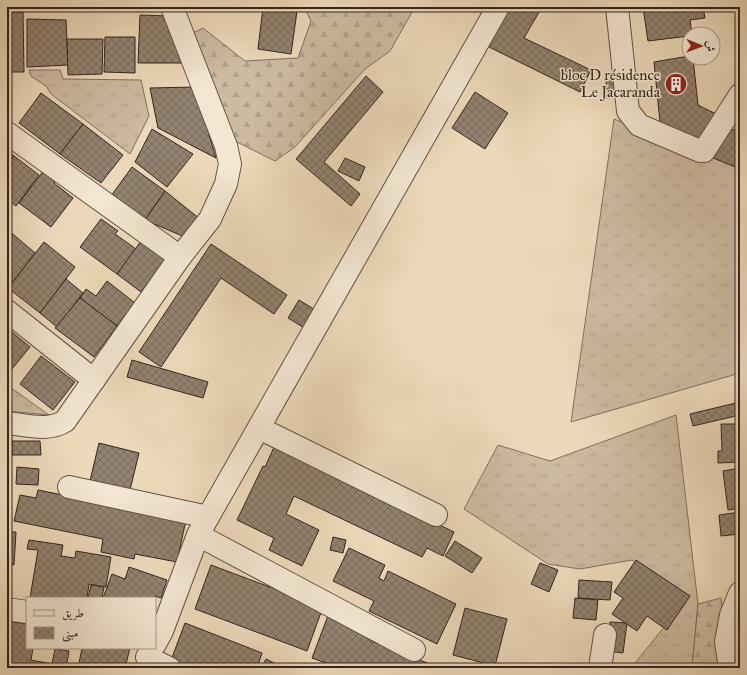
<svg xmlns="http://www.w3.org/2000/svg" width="747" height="675" viewBox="0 0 747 675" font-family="'IM FELL Great Primer',Amiri,serif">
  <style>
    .grass { fill: url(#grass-tufts); stroke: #807060 }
    .forest { fill: url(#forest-firs); stroke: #807060 }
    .building { fill: url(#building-cross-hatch); stroke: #322520 }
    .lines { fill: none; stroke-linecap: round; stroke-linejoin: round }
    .minor-casing { stroke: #615246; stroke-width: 24 }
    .minor { stroke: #f3e6d2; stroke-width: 22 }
    .labels { text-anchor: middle; stroke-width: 3; stroke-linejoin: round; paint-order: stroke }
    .poi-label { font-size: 15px; fill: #322520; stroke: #f3e6d2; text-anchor: end }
  </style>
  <defs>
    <pattern id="grass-tufts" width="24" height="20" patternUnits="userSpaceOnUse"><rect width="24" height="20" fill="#cdbaa0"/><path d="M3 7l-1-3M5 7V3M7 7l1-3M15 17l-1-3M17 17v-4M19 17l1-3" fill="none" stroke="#b0a08a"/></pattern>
    <pattern id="forest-firs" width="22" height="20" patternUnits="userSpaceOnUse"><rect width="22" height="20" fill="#cdbaa0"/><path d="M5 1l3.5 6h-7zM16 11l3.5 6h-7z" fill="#b0a08a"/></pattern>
    <pattern id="building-cross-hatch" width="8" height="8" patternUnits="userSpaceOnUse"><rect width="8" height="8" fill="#938370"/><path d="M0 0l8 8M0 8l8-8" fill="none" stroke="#796b5c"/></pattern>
  </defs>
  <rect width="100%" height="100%" fill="#edd9ba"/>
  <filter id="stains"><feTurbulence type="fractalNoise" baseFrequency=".005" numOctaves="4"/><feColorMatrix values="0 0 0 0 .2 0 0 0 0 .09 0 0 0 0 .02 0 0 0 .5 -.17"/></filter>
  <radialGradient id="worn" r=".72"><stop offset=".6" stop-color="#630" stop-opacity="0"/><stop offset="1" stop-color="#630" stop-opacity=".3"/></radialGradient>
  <g class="grass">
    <polygon points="29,70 60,70 63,79 141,80 149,116 130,154 51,94 46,86 31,76"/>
    <polygon points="614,119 740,168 740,373 571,422"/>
    <polygon points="7,385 49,415 7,411"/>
    <polygon points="676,415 698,604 692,668 631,668 686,600 632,560 580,569 548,564 464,509 498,445 550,461"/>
  </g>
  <g class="forest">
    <polygon points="304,7 415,7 390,51 365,69 295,147 275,161 231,139 189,35 203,28 245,61 298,58 311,21"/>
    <polygon points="721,598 730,668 692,668 698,604"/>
  </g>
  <g class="building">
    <polygon points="263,7 297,11 291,54 258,49"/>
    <polygon points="510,7 542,7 524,38 591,70 580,92 487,46"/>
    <polygon points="643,7 703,7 705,18 690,20 692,34 689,34 689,36 648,41"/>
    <polygon points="7,12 23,12 24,72 7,72"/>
    <polygon points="140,15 168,16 185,63 138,63"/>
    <polygon points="27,19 66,20 68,65 27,67"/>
    <polygon points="105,37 135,37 135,73 104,72"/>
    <polygon points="67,39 103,39 102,74 68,75"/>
    <polygon points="689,56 689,58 693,58 698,105 722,117 706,145 660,122 654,62"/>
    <polygon points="366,76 383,92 324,162 360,194 351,206 296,159"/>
    <polygon points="621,79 622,96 607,98 606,80"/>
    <polygon points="195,87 216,158 158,128 150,88"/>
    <polygon points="475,92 508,113 485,149 452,128"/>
    <polygon points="41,93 83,124 60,154 19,123"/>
    <polygon points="83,124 123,155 101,183 60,154"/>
    <polygon points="724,126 740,132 740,169 706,155"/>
    <polygon points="152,129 193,154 167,187 135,162"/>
    <polygon points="7,150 14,156 7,166"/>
    <polygon points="14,156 39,175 16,206 7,199 7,166"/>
    <polygon points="345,158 365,167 359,181 338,171"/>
    <polygon points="132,167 165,191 145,220 111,196"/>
    <polygon points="45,169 57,178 54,183 73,198 51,227 19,203"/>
    <polygon points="165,191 200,219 187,238 145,220"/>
    <polygon points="101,219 118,231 115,234 136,249 117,274 80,247"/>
    <polygon points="7,229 35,253 8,288 7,287"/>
    <polygon points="144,237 168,255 141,292 117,274"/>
    <polygon points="44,242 75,267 40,313 8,288"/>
    <polygon points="211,244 287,295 274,314 221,278 161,367 139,352"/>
    <polygon points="66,279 83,293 57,327 40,313"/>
    <polygon points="107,281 135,303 117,326 80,298 86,289 96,296"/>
    <polygon points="80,298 117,326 94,357 55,328"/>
    <polygon points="299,300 317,311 306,329 288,318"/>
    <polygon points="7,328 30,347 7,375"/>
    <polygon points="41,356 75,382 53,410 20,384"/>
    <polygon points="132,360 208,382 203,398 127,377"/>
    <polygon points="740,402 740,415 693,426 690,414"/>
    <polygon points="721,424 740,424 740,462 718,463 718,451 722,451"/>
    <polygon points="12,441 40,441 41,455 12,455"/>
    <polygon points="99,443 139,453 130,490 90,481"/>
    <polygon points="275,445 454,532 443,556 427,548 422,557 294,496 286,514 319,530 302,566 269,550 274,538 237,520 263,466 265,467"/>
    <polygon points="17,467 39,469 38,485 16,484"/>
    <polygon points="740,468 740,508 728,510 723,471"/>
    <polygon points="38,490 186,520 177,562 135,554 134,559 101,552 103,539 14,521 20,495 36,498"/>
    <polygon points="740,512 740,534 721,536 719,515"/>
    <polygon points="7,532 16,532 14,565 7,564"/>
    <polygon points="333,537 346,540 343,553 330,550"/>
    <polygon points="29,540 63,545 61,556 75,558 76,551 111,557 106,587 89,584 87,598 30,598 38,550 27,549"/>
    <polygon points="455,541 482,558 472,573 445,556"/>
    <polygon points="349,548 385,565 379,578 384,581 388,571 456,604 437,644 369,611 374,601 333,581"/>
    <polygon points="636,560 690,596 667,630 647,616 637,631 612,614 623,598 614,592"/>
    <polygon points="540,563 558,570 549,592 531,584"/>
    <polygon points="211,565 323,607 307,651 195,609"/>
    <polygon points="129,567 167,580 161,598 155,596 154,598 103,598 112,574 125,579"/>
    <polygon points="579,580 612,582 610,600 578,598"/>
    <polygon points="91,585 104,587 102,598 88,598"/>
    <polygon points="575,598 598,600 596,620 573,618"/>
    <polygon points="465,608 507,619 495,666 453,655"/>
    <polygon points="329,613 375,630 371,641 440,668 339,668 312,658"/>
    <polygon points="7,621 27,624 27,648 33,648 31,660 52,664 55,649 69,651 66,668 7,667"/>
    <polygon points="610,622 627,623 623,653 607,651"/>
    <polygon points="185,623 262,653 257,668 184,668 170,663"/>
    <polygon points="82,648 130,648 125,668 78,668"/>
    <polygon points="266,659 284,668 261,668"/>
  </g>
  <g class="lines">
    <g class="minor-casing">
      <g id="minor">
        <polyline points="617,7 628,111 639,125 700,151 704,151 740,95"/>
        <polyline points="7,133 180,257"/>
        <polyline points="7,311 94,380"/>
        <path d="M 7,423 C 26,425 48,432 65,421 L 180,257 L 210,219 L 226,184 L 230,164 L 226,146 L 172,7"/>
        <polyline points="259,428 436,515"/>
        <polyline points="69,487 208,517"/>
        <polyline points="198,535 414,650"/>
        <polyline points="7,609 27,612"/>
        <polyline points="155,644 162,631 198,535 208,517 498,7"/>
        <polyline points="147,657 169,668"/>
        <polyline points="600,668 605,635"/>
        <polyline points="730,668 726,642 731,615 740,593"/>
      </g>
    </g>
    <use href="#minor" class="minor"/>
  </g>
  <defs>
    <g id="building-disc" transform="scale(1.15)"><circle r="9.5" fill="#8f2418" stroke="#f3e6d2"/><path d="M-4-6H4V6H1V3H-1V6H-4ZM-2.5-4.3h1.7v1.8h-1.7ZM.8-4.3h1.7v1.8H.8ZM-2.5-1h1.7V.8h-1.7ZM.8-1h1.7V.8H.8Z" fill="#fff"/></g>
  </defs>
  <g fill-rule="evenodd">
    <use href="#building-disc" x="676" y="84"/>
  </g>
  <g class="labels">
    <g class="poi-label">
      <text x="660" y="80">bloc D résidence<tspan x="660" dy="17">Le Jacaranda</tspan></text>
    </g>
  </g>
  <rect width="747" height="675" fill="none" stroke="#edd9ba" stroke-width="24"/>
  <rect x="8" y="8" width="731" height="659" fill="none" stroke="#322520" stroke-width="2"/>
  <rect x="12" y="12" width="723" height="651" fill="none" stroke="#322520"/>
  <rect x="26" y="597" width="130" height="52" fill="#f3e6d2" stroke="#a6998b"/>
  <rect x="34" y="610" width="20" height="6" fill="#f3e6d2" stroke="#a6998b"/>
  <text x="62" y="617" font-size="12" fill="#322520">طريق</text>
  <rect x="34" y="627" width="20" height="12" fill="url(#building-cross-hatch)" stroke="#a6998b"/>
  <text x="62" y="637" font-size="12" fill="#322520">مبنى</text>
  <g transform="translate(701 46) rotate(91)"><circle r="19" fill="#f3e6d2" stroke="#a6998b"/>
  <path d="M0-3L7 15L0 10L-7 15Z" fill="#8f2418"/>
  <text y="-6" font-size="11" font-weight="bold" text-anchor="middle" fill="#322520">ش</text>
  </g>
  <rect width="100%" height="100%" filter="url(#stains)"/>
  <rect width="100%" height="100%" fill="url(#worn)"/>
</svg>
